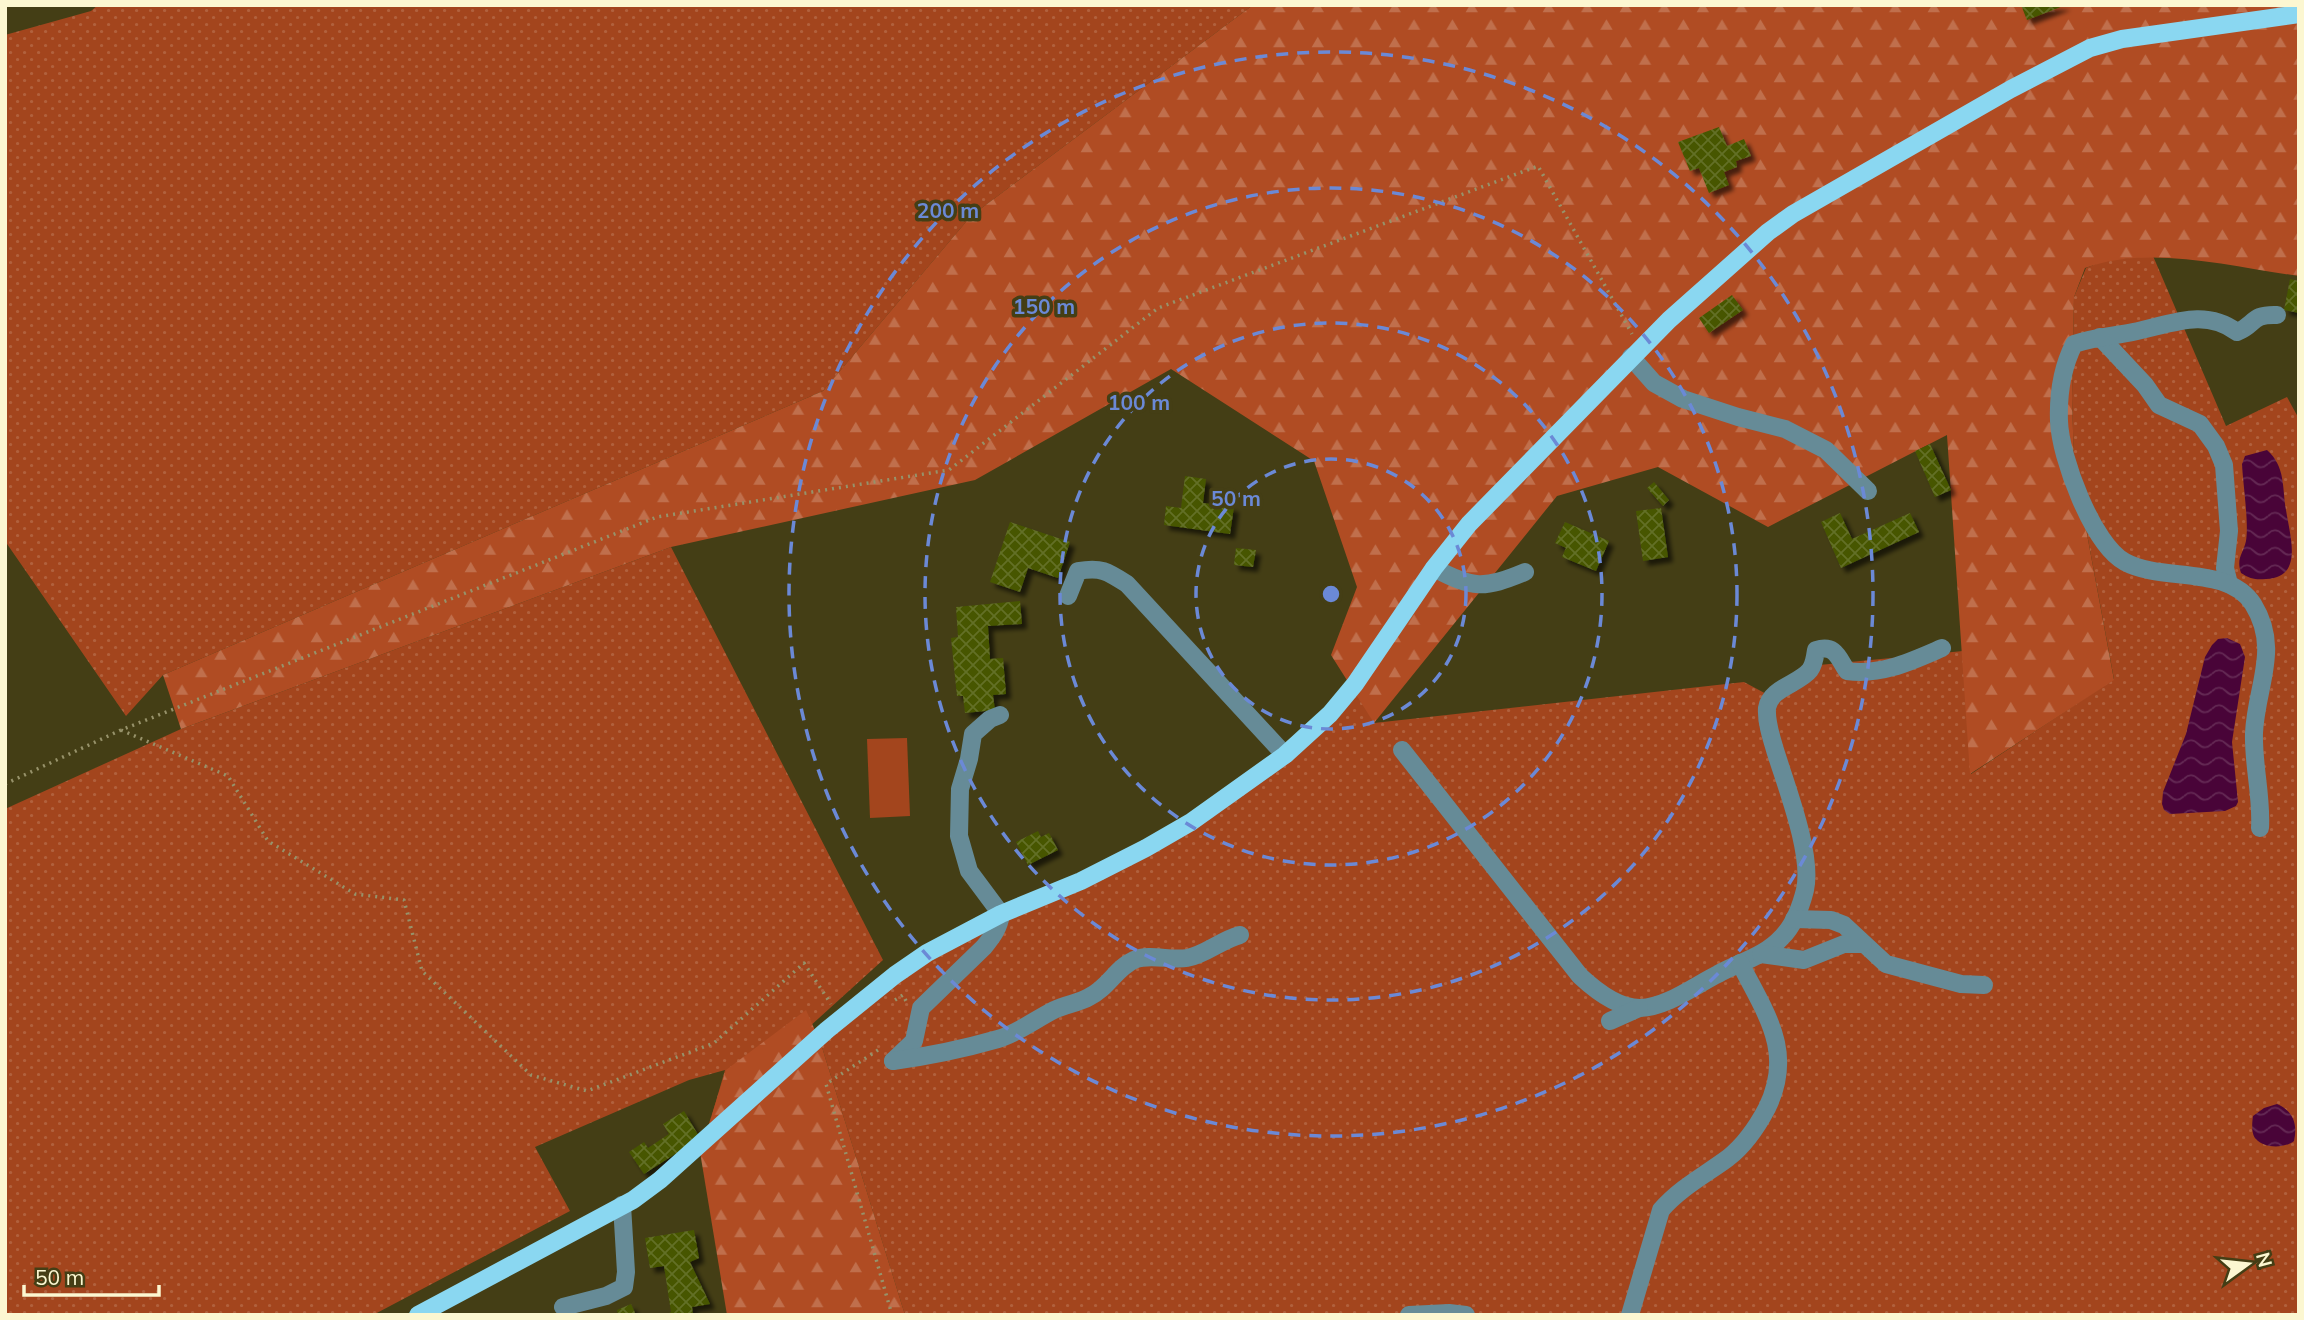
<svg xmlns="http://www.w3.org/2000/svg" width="2304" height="1320" viewBox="0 0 2304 1320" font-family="Mulish,sans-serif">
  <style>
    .green { fill: url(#green-dots) }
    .forest { fill: url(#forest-firs) }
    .pitch { fill: #a3451d }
    .water { fill: url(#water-waves) }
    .building { fill: url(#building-cross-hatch); filter: url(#shadow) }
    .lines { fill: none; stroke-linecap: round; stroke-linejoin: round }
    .path { stroke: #97926a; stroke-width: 3.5; stroke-dasharray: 2 5; stroke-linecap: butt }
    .minor { stroke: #668b97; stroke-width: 18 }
    .major { stroke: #8ad7f1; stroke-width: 18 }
    .ring { fill: none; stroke: #6b89d6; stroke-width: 3.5; stroke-dasharray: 12 9 }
    .centre { fill: #6b89d6; stroke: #443e15; stroke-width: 3.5 }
    .ring-label { font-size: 21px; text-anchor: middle; font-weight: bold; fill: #6b89d6; stroke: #443e15; stroke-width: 7; stroke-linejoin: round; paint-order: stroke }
  </style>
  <defs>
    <pattern id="green-dots" width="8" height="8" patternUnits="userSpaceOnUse" patternTransform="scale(1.75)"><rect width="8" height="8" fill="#a3451d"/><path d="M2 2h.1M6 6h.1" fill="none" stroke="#b1613d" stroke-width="1.8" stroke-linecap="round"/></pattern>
    <pattern id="forest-firs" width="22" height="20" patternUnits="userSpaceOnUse" patternTransform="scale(1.75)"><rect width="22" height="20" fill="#b04c23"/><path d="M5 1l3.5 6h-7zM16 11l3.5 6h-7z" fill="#c06f4c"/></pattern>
    <pattern id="water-waves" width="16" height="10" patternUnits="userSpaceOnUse" patternTransform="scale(1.75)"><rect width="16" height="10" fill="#490438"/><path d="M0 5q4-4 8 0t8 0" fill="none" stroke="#642954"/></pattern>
    <pattern id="building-cross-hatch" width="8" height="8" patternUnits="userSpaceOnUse" patternTransform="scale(1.75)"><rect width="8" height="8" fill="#465604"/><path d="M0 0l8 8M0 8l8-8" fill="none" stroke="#626f28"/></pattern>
    <filter id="shadow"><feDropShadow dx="5" dy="5" stdDeviation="2" flood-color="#0009"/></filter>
  </defs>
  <rect width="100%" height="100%" fill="#443e15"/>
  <g class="green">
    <polygon points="98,5 1253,5 971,216 823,391 163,675 126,716 5,541 5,35 91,11"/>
    <polygon points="2153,256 2226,426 2287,397 2299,419 2299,1315 905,1315 821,1044 895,975 1191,822 1355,684 1374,723 1744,682 1772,697 1809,666 1963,651 1971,774 2114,679 2074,464 2072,398 2074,297 2086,268 2106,260"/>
    <polygon points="671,547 883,960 712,1115 725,1070 689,1080 535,1147 570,1211 373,1315 5,1315 5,809 181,729"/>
  </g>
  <g class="forest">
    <path d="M 1253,5 L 2299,5 L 2299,276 C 2233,267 2148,244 2085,268 L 2074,297 L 2072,398 L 2074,464 L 2114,680 L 1970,774 L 1947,435 L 1768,527 L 1658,467 L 1557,496 L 1374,723 L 1331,655 L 1357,587 L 1314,461 L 1171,369 L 975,480 L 671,547 L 181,729 L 163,675 L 823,391 L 971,216 Z"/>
    <polygon points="806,1010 821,1044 905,1315 727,1315 700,1152 726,1070"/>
  </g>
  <polygon class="pitch" points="907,738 910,816 870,818 867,739"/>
  <g class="water">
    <path d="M 2267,450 C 2286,467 2282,488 2286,510 C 2290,536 2304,578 2266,579 C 2256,580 2250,579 2241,573 C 2236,558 2243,554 2246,541 C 2249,523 2243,484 2242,464 L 2245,456 Z"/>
    <polygon points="2227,638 2240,644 2245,657 2232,742 2238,802 2236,806 2225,811 2170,814 2164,810 2162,804 2163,792 2186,734 2205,657 2212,645 2218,639"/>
    <path d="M 2277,1104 C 2293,1111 2298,1124 2294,1141 C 2286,1148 2264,1149 2256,1139 C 2251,1134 2252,1123 2253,1116 L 2264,1108 Z"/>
  </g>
  <g class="building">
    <polygon points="2021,5 2066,5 2027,20"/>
    <polygon points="1719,127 1727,146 1744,139 1751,156 1736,161 1737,167 1724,172 1729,185 1709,193 1699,168 1690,171 1678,142"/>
    <polygon points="2290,279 2299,281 2299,313 2284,310"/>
    <polygon points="1732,295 1743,310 1709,333 1699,318"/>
    <polygon points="1930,444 1951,490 1935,497 1915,451"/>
    <polygon points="1185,476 1206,479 1203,503 1234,507 1230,534 1164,525 1166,506 1181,508"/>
    <polygon points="1654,482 1669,500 1663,506 1647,488"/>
    <polygon points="1661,508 1668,557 1643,561 1636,511"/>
    <polygon points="1840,513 1852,539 1910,513 1919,532 1841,568 1821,522"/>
    <polygon points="1010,522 1070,542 1058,578 1028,568 1020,592 990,582"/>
    <polygon points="1565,522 1609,541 1596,571 1562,557 1566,548 1555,543"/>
    <polygon points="1236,548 1256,550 1253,567 1234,565"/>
    <polygon points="1020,601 1022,624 988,626 990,659 1003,658 1006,694 993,695 995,710 965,713 963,696 957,696 951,638 958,637 956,607"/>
    <polygon points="1038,831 1041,837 1049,833 1058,850 1028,865 1016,842"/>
    <polygon points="684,1111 700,1138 644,1174 629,1152 644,1142 648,1148 669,1134 663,1124"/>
    <polygon points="694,1230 699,1258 690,1262 710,1304 692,1307 693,1315 666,1315 671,1312 664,1266 650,1268 645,1238"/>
    <polygon points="631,1304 636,1315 618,1315 617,1310"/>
  </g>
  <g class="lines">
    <g class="path">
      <polyline points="121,730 228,776 268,841 355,894 404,900 422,971 531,1075 587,1091 714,1043 804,963 831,1004"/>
      <polyline points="5,784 121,730 657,517 949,470 1158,308 1538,166 1632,334"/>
      <polyline points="895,1000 903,995 906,1001"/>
      <polyline points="878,1050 826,1084 892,1315"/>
    </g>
    <g class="minor">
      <polyline points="2100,337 2145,385 2159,405 2200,424 2216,446 2224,465 2229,531 2225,568 2229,584"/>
      <polyline points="1631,357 1654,383 1683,399 1738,417 1785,429 1826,450 1868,491"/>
      <path d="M 1434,568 C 1473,589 1484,589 1525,572"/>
      <path d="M 1068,596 L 1078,571 C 1101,567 1107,571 1127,584 L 1285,755"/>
      <path d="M 1402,750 L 1580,976 C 1595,990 1618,1008 1640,1008 C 1667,1007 1694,986 1718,974 C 1740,962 1765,956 1782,937 C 1794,925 1801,906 1805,890 C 1813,854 1786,786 1775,750 C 1771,737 1766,721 1767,708 C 1770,688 1799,684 1810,670 C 1814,665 1815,657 1816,650 C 1835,644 1838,657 1847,671 C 1881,676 1912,661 1942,648"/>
      <path d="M 2260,828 C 2262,796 2253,765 2254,733 C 2256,686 2281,649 2253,604 C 2228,565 2162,582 2125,562 C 2093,545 2060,457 2059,421 C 2058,394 2062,368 2074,344 C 2094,337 2113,336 2133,332 C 2169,325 2204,307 2237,332 C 2256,325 2250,314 2277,315"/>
      <polyline points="1794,919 1831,920 1844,925 1886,964 1961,984 1984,985"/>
      <polyline points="1761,954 1804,960 1844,944 1863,944"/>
      <polyline points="1610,1021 1639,1008"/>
      <path d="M 893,1061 L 914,1041 L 921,1008 L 984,947 C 993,936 999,928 1001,914 L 969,871 L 959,836 L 960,789 L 969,759 L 973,734 L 990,719 L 1000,715"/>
      <path d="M 893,1061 C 929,1056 963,1049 998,1039 C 1018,1033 1036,1019 1054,1010 C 1066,1004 1079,1003 1089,997 C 1108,988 1116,968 1134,960 C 1150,953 1170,961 1187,958 C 1205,955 1221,940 1240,935"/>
      <polyline points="563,1307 606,1296 624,1287 626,1272 622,1205"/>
      <polyline points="1409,1315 1449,1313 1466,1315"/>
      <path d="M 1630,1315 L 1661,1210 C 1680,1188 1705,1175 1728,1158 C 1746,1144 1757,1127 1767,1108 C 1795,1051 1765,1013 1740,963"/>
    </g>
    <polyline class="major" points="418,1315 633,1200 660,1180 827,1030 895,975 927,953 1001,914 1081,881 1146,848 1191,822 1285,755 1330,714 1355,684 1434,568 1469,524 1669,320 1768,232 1793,214 2011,89 2090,48 2122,39 2299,14"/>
  </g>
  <g class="ring">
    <circle cx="1331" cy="594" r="135"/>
    <circle cx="1331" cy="594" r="271"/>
    <circle cx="1331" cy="594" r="406"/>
    <circle cx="1331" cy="594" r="542"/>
  </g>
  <circle cx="1331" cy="594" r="10" class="centre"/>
  <g class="ring-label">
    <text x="948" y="218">200 m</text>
    <text x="1044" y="314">150 m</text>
    <text x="1139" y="410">100 m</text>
    <text x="1236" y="506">50 m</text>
  </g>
  <rect width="2304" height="1320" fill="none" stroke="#fcf7d1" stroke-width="14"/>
  <g transform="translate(2248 1264) rotate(75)" stroke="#443e15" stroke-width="5" paint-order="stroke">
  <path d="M0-5L12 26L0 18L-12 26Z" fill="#fcf7d1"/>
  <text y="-10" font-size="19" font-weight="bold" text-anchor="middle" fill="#fcf7d1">N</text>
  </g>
  <path d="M24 1285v10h135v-10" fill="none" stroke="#fcf7d1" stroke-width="3.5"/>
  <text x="35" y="1285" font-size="21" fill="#fcf7d1" stroke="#443e15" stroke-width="5" paint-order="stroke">50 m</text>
</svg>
